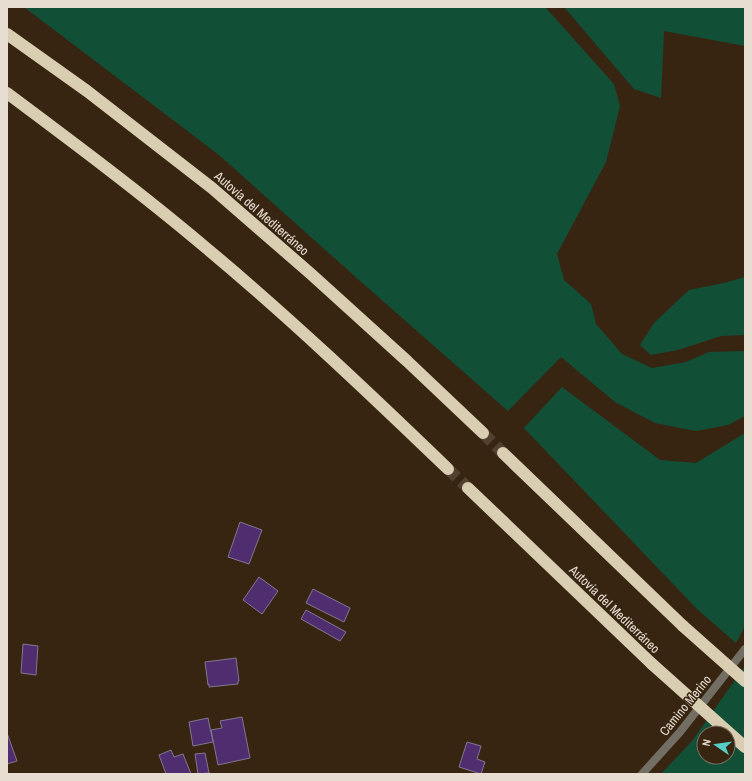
<svg xmlns="http://www.w3.org/2000/svg" width="752" height="781" viewBox="0 0 752 781" font-family="'Archivo Narrow',sans-serif">
  <style>
    .green { fill: #115037; fill-rule: evenodd }
    .building { fill: #4f2d6e; stroke: #827790 }
    .lines { fill: none; stroke-linecap: round; stroke-linejoin: round }
    .highway-tunnel { stroke: #52412f; stroke-width: 12; stroke-dasharray: 12 6; stroke-linecap: butt }
    .street { stroke: #736e63; stroke-width: 8 }
    .highway { stroke: #daceb2; stroke-width: 12 }
    .highway-bridge { stroke: #daceb2; stroke-width: 12 }
    .labels { text-anchor: middle; stroke-width: 3; stroke-linejoin: round; paint-order: stroke }
    .street-label { font-size: 13px; fill: #e8ddd1; stroke: #372512 }
  </style>
  <rect width="100%" height="100%" fill="#372512"/>
  <g class="green">
    <polygon points="24,7 545,7 614,84 620,106 606,162 557,254 564,280 591,304 596,324 622,354 652,368 686,362 709,352 745,351 745,416 728,425 696,431 655,423 615,402 561,357 508,411 359,280 219,155"/>
    <polygon points="564,7 745,7 745,46 664,31 661,98 634,89"/>
    <polygon points="745,277 745,335 721,336 678,350 651,355 640,345 654,323 689,290 724,283"/>
    <polygon points="562,387 660,460 696,463 745,433 745,626 736,643 697,609 524,428"/>
    <path d="M 745,666 L 745,774 L 661,774 L 692,741 ZM 704,733 L 728,733 L 728,757 L 704,757 Z"/>
  </g>
  <g class="building">
    <polygon points="240,522 262,530 249,564 228,557"/>
    <polygon points="259,577 278,591 262,614 243,600"/>
    <polygon points="313,589 350,608 344,622 306,603"/>
    <polygon points="306,610 346,632 340,641 301,619"/>
    <polygon points="23,644 38,646 36,675 21,673"/>
    <polygon points="236,658 239,681 238,681 238,684 209,687 209,684 208,685 205,662"/>
    <polygon points="242,717 250,758 218,765 211,730 222,728 220,721"/>
    <polygon points="208,718 213,742 193,746 189,722"/>
    <polygon points="7,733 17,761 7,764"/>
    <polygon points="467,742 481,746 477,759 485,762 481,774 459,767"/>
    <polygon points="171,750 174,757 183,754 191,774 166,774 159,755"/>
    <polygon points="205,753 209,773 198,774 195,754"/>
  </g>
  <g class="lines">
    <g class="highway-tunnel">
      <polyline points="483,433 503,453"/>
      <polyline points="448,469 468,488"/>
    </g>
    <polyline class="street" points="642,774 680,732 745,649"/>
    <g class="highway">
      <polyline points="7,34 87,91 212,188 311,274 407,361 483,433"/>
      <path d="M 7,93 C 74,143 141,193 205,247 C 289,317 369,393 448,469"/>
      <polyline points="503,453 683,626"/>
      <polyline points="468,488 652,664"/>
    </g>
    <g class="highway-bridge">
      <polyline points="683,626 745,681"/>
      <polyline points="652,664 745,747"/>
    </g>
  </g>
  <g class="labels">
    <g class="street-label">
      <text transform="translate(262 213) rotate(41)" y="5">Autovía del Mediterráneo</text>
      <text transform="translate(615 609) rotate(44)" y="5">Autovía del Mediterráneo</text>
      <text transform="translate(685 705) rotate(-51)" y="5">Camino Merino</text>
    </g>
  </g>
  <rect width="752" height="781" fill="none" stroke="#e8ddd1" stroke-width="16"/>
  <g transform="translate(716 745) rotate(283)"><circle r="19" fill="#372512" stroke="#7e6f5e"/>
  <path d="M0-3L7 15L0 10L-7 15Z" fill="#56cec4"/>
  <text y="-6" font-size="11" font-weight="bold" text-anchor="middle" fill="#e8ddd1">N</text>
  </g>
</svg>
